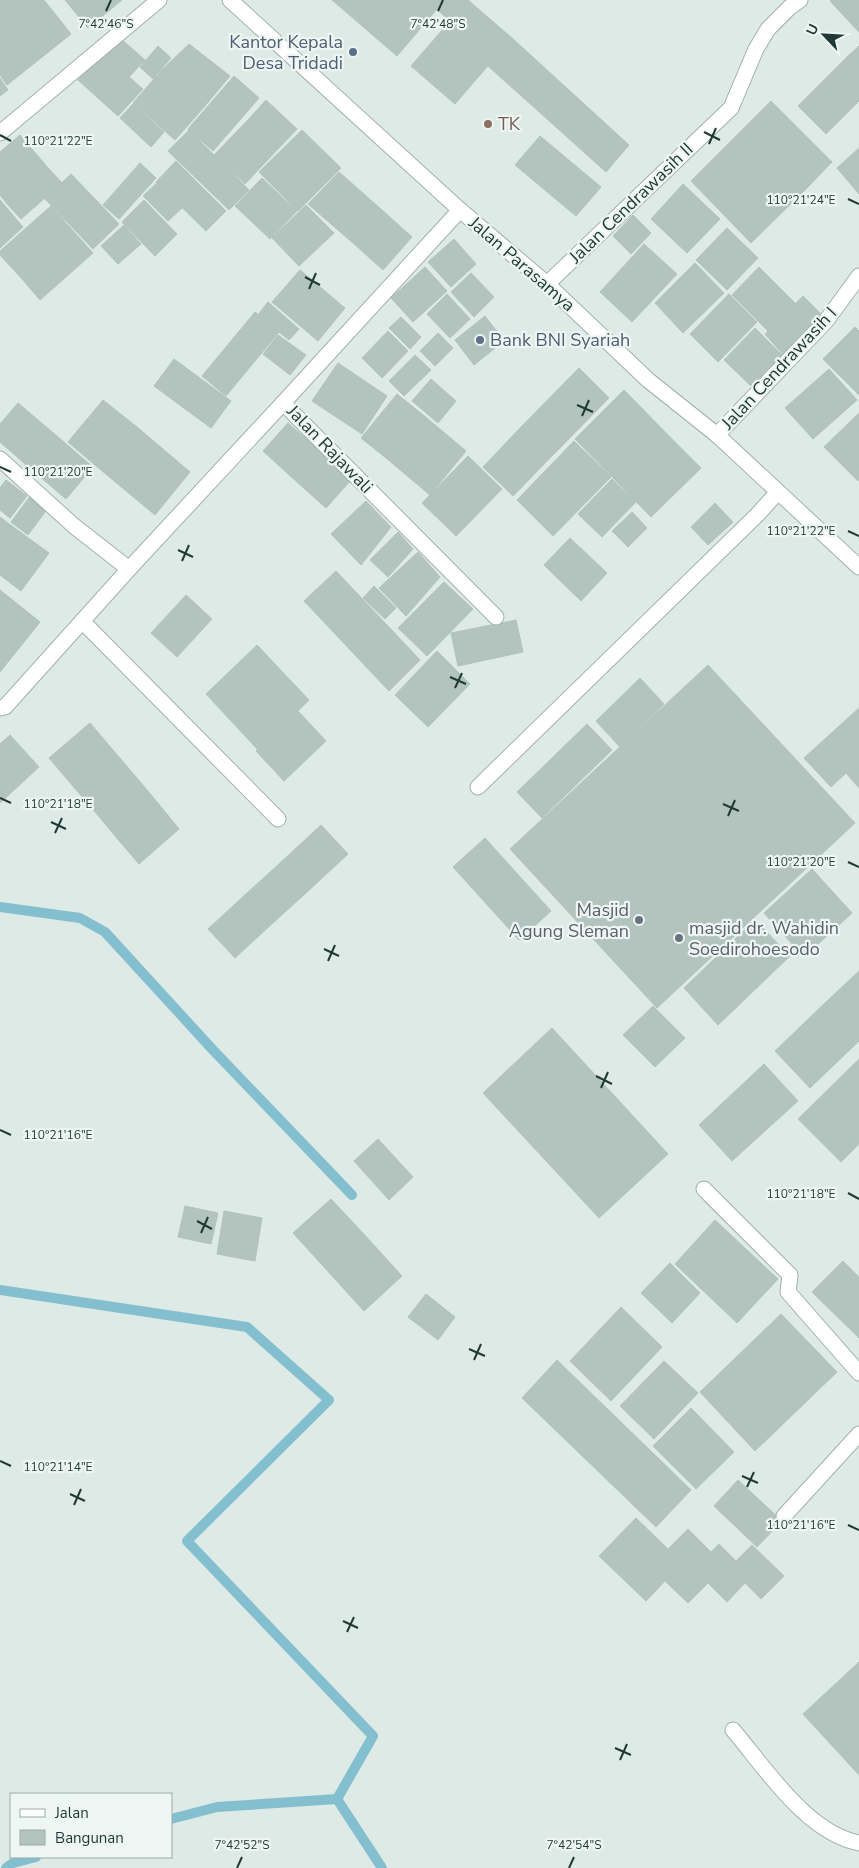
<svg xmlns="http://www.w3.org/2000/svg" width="859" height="1868" viewBox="0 0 859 1868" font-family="'Nunito Sans',sans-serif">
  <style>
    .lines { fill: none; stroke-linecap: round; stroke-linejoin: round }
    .stream { stroke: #84bfd0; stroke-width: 10 }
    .building { fill: #b3c4be; stroke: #b0c3bc }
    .service-casing { stroke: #a1b1ac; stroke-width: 17 }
    .minor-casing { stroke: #a1b1ac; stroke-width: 17 }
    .service { stroke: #fff; stroke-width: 15 }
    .minor { stroke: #fff; stroke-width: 15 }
    .ticks { fill: none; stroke: #1f3934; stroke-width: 2 }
    .service-dot { fill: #5c6f8a; stroke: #eef6f3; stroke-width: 2 }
    .education-dot { fill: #8d6e63; stroke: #eef6f3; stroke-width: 2 }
    .worship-dot { fill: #6b7280; stroke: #eef6f3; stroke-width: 2 }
    .labels { text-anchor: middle; stroke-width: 4.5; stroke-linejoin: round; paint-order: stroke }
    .service-label { font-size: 18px; fill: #4e5e75; stroke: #eef6f3; text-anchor: end }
    .education-label { font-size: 18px; fill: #785e54; stroke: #eef6f3; text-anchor: start }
    .street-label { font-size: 18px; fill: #1f3934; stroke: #eef6f3 }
    .worship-label { font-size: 18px; fill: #5b616d; stroke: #eef6f3; text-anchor: end }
    .ticks-label { font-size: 12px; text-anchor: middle; fill: #1f3934; stroke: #eef6f3; stroke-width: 4.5; stroke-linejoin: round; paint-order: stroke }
  </style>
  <rect width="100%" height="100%" fill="#deeae5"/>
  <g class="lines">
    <g class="stream">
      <polyline points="0,907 80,918 105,932 213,1050 352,1195"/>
      <polyline points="0,1290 247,1327 329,1400 187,1541 373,1736 337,1799"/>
      <polyline points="171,1819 217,1807 337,1799 382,1868"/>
      <polyline points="6,1868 13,1863 36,1857"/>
    </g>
  </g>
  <g class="building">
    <polygon points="0,0 17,0 0,14"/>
    <polygon points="17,0 44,0 71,34 7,85 0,75 0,14"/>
    <polygon points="65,0 122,0 88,28"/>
    <polygon points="332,0 426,0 437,9 397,56"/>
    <polygon points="426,0 468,0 512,38 455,104 411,66 450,21"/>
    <polygon points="831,0 859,0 859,32 830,1"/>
    <polygon points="120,38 145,60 129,77 143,89 118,116 78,80"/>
    <polygon points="512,38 629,145 606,172 488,66"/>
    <polygon points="189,44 230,76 204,107 162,70"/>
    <polygon points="158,46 171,58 153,79 140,67"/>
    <polygon points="859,46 859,70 847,57"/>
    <polygon points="847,57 859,70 859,101 826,134 798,106"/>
    <polygon points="162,70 204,107 175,140 133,103"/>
    <polygon points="234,76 259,98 213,151 188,129"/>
    <polygon points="0,78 8,90 0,96"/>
    <polygon points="266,100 297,129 278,149 248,120"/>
    <polygon points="771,101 832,162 807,188 746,126"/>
    <polygon points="133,104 164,132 151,147 120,118"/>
    <polygon points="248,120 278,149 245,184 214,155"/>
    <polygon points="746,126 807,188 751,243 691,181"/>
    <polygon points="189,130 249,190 229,210 168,151"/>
    <polygon points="302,130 341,168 298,211 259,172"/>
    <polygon points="20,135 49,169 8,205 0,195 0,152"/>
    <polygon points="540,136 601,187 576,216 515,165"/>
    <polygon points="859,148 859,194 837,168"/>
    <polygon points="176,161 226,211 206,231 156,182"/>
    <polygon points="140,163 156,178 119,219 103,205"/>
    <polygon points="49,169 62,183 21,219 8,205"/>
    <polygon points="339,172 382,210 353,243 308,204"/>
    <polygon points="71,174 119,224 93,249 45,199"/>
    <polygon points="262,178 297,211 270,239 235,206"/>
    <polygon points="157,183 182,208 168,221 143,196"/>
    <polygon points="683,184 720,219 687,253 651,219"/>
    <polygon points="0,200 23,227 0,248"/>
    <polygon points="144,200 177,234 155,256 122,222"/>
    <polygon points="306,205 334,233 299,266 272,238"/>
    <polygon points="51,206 75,233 23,280 0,255 0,251"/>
    <polygon points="382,210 412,237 383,270 353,243"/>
    <polygon points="633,215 651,233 631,254 613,236"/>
    <polygon points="124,225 141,244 118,264 101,246"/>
    <polygon points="727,228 758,258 727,290 696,260"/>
    <polygon points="75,233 93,253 40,300 23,280"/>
    <polygon points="454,239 476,264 451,287 428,262"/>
    <polygon points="644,244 677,274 632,322 600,292"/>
    <polygon points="695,263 724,293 683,333 655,303"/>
    <polygon points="425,267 447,291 413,322 391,298"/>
    <polygon points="759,267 795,303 768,331 732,295"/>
    <polygon points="300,270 345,308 318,341 272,302"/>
    <polygon points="471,273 494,297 474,317 451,292"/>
    <polygon points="447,294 470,319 450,338 427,314"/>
    <polygon points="729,294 757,322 718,362 690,334"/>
    <polygon points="803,296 825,318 786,358 765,334"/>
    <polygon points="268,302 299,329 289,340 258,315"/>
    <polygon points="255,312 279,332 226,396 202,376"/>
    <polygon points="485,316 504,341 474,365 455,340"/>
    <polygon points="401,317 421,337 410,349 389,328"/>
    <polygon points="855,327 859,331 859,395 823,359"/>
    <polygon points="755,328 782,355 751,386 724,360"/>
    <polygon points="388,331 408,351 382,378 362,358"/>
    <polygon points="438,333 453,348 435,366 420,351"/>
    <polygon points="278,335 306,355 290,375 263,354"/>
    <polygon points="415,355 431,370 404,396 389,381"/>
    <polygon points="174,359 231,401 211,428 154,386"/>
    <polygon points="338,363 387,396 362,434 312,401"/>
    <polygon points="579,368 609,398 551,457 521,427"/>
    <polygon points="829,369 857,400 813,439 785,408"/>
    <polygon points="431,379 456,401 438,423 412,401"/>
    <polygon points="624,390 672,439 623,488 575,439"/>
    <polygon points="397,394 422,414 386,458 361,438"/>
    <polygon points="103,400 137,427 101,470 68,442"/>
    <polygon points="18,403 51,431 24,463 0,442 0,424"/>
    <polygon points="859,413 859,479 858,481 824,447"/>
    <polygon points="422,414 466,451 430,495 386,458"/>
    <polygon points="288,423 313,445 287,473 263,451"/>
    <polygon points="137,427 190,472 155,515 101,470"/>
    <polygon points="521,427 551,457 513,496 483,467"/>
    <polygon points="51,431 93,467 66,499 24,463"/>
    <polygon points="672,439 701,468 651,517 623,488"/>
    <polygon points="574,441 611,477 553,536 517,500"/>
    <polygon points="313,445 351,480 326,508 287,473"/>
    <polygon points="468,456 502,489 456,536 422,503"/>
    <polygon points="612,479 636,502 602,537 578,514"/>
    <polygon points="6,480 27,496 10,518 0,510 0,488"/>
    <polygon points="31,495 48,508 28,535 11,522"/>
    <polygon points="366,501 391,527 361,565 331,534"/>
    <polygon points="715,503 733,522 708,545 691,527"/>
    <polygon points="632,512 647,528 628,547 612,531"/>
    <polygon points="0,517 12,526 0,541"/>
    <polygon points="12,526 49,553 21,591 0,575 0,541"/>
    <polygon points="398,532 413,549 388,577 370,560"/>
    <polygon points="570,538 607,573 581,601 544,565"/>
    <polygon points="418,552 440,577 406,616 379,588"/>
    <polygon points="336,571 420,660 389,691 304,601"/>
    <polygon points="444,582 473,609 427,656 398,628"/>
    <polygon points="374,586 396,608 385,619 363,598"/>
    <polygon points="0,590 40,622 0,672"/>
    <polygon points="186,595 212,619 177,657 151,633"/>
    <polygon points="516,620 523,652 458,666 451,633"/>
    <polygon points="257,645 309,700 258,750 206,694"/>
    <polygon points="437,651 470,684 428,727 395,695"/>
    <polygon points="708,665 855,823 657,1008 510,849"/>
    <polygon points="640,678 664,704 620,747 596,721"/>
    <polygon points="859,708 859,788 846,773 831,787 804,758"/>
    <polygon points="298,711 326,741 284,781 256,751"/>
    <polygon points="90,723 142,784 101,819 49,758"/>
    <polygon points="587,724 612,750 542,818 517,792"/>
    <polygon points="10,735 39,767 0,803 0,744"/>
    <polygon points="142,784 162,808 121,843 101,819"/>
    <polygon points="162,808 179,829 139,864 121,843"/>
    <polygon points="321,825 348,854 306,893 279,864"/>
    <polygon points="485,838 551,911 519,940 453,867"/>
    <polygon points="279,864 306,893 274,922 247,893"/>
    <polygon points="812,869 852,913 804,957 764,913"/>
    <polygon points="247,893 274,922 235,958 208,929"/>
    <polygon points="755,920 790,956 718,1025 684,988"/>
    <polygon points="859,971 859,1037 826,1002"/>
    <polygon points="826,1002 859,1037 859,1041 810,1088 775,1051"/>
    <polygon points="653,1006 685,1038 655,1067 623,1035"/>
    <polygon points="552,1028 668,1154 599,1218 483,1093"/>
    <polygon points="859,1059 859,1144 841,1162 798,1119"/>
    <polygon points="764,1064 798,1101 732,1161 699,1125"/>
    <polygon points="378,1139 413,1177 389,1200 354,1161"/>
    <polygon points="331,1199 362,1232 324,1267 293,1233"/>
    <polygon points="185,1206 218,1213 211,1244 178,1237"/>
    <polygon points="224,1211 262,1218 255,1261 217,1254"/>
    <polygon points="715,1220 778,1279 737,1323 675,1264"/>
    <polygon points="362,1232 402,1276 364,1311 324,1267"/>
    <polygon points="843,1261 859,1277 859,1338 812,1292"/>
    <polygon points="670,1263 700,1293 672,1323 641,1293"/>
    <polygon points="426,1294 455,1317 438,1340 408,1317"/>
    <polygon points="621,1307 662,1347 611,1401 570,1361"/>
    <polygon points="781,1314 837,1372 755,1451 700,1392"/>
    <polygon points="557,1360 691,1490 656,1527 522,1398"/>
    <polygon points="664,1361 698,1393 654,1439 620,1406"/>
    <polygon points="691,1408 734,1452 696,1489 653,1446"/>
    <polygon points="738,1480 782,1521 757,1547 714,1506"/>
    <polygon points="636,1518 668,1549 688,1529 711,1552 719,1544 736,1561 752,1545 784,1576 761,1599 745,1583 727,1602 708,1583 688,1603 665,1581 646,1601 599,1556"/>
    <polygon points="859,1662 859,1775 803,1714"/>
  </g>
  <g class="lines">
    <g class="service-casing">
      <g id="service">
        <polyline points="478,787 757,515 778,492"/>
        <path d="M 733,1730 C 766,1769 807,1833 859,1843"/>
      </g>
    </g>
    <g class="minor-casing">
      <g id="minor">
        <polyline points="230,0 460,210 547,284 648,380 717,435 859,567"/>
        <polyline points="0,133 159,0"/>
        <polyline points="460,210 283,403 496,617"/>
        <polyline points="547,284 731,108 756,49 768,29 790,7 800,0"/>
        <polyline points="717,435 826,321 859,276"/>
        <polyline points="0,459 74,526 129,569 283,403"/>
        <polyline points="82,621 278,819"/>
        <polyline points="0,708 5,707 129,569"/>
        <polyline points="704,1189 790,1275 788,1292 859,1373"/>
        <polyline points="784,1516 859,1434"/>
      </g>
    </g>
    <use href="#service" class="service"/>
    <use href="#minor" class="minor"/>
  </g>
  <path class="ticks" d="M 106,11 L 111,0M 438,11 L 443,0M 704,132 L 720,140M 0,135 L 11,141M 709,144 L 716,128M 848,199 L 859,204M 305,277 L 320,285M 309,289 L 316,273M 577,405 L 593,412M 582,416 L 589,400M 0,467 L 11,472M 848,531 L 859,536M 178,550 L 193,557M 182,561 L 189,545M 450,677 L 466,684M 455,688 L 462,673M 0,798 L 11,803M 723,804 L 739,811M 728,816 L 735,800M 51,822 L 66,829M 55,833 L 62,818M 848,862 L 859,867M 324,949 L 339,956M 328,961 L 335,945M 596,1076 L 612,1084M 601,1088 L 608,1072M 0,1130 L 11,1135M 848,1193 L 859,1199M 197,1221 L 212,1229M 201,1233 L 208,1217M 469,1349 L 485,1356M 474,1360 L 481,1344M 0,1461 L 11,1466M 742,1476 L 758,1483M 747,1487 L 754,1472M 70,1494 L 85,1501M 74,1505 L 81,1489M 848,1525 L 859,1530M 343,1621 L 358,1628M 347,1632 L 354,1617M 615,1748 L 631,1755M 620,1760 L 627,1744M 237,1868 L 242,1857M 569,1868 L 574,1857"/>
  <g class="service-dot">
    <circle cx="353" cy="52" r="5"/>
    <circle cx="480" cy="340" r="5"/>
  </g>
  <circle class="education-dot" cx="488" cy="124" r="5"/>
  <g class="worship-dot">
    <circle cx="639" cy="920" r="5"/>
    <circle cx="679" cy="938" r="5"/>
  </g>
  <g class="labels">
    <g class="service-label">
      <text x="343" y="48">Kantor Kepala<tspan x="343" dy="21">Desa Tridadi</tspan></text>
      <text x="490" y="346" text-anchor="start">Bank BNI Syariah</text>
    </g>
    <g class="education-label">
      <text x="498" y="130">TK</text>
    </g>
    <g class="street-label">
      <text transform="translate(631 203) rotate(-44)" y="6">Jalan Cendrawasih II</text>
      <text transform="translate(522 264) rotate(41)" y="6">Jalan Parasamya</text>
      <text transform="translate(779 368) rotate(-47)" y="6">Jalan Cendrawasih I</text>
      <text transform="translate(330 449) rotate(46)" y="6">Jalan Rajawali</text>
    </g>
    <g class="worship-label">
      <text x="629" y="916">Masjid<tspan x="629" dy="21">Agung Sleman</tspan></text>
      <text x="689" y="934" text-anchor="start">masjid dr. Wahidin<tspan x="689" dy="21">Soedirohoesodo</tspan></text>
    </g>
  </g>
  <g class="ticks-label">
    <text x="106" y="28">7°42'46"S</text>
    <text x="438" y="28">7°42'48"S</text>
    <text x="58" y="145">110°21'22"E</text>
    <text x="801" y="204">110°21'24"E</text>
    <text x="58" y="476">110°21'20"E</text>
    <text x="801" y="535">110°21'22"E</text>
    <text x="58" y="808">110°21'18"E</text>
    <text x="801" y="866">110°21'20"E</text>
    <text x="58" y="1139">110°21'16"E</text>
    <text x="801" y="1198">110°21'18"E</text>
    <text x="58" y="1471">110°21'14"E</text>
    <text x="801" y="1529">110°21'16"E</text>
    <text x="242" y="1849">7°42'52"S</text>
    <text x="574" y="1849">7°42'54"S</text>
  </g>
  <rect x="10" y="1793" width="162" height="65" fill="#eef6f3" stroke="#9baaa7"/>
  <rect x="20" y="1809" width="25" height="8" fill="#ffffff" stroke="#9baaa7"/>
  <text x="55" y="1818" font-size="15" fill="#1f3934">Jalan</text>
  <rect x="20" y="1830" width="25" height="15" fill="#b3c4be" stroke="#9baaa7"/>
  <text x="55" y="1843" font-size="15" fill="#1f3934">Bangunan</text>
  <g transform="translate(824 35) rotate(295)" stroke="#eef6f3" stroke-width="4" paint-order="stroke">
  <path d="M0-4L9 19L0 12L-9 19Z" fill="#1f3934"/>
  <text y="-8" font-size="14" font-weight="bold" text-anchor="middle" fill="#1f3934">U</text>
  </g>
</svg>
